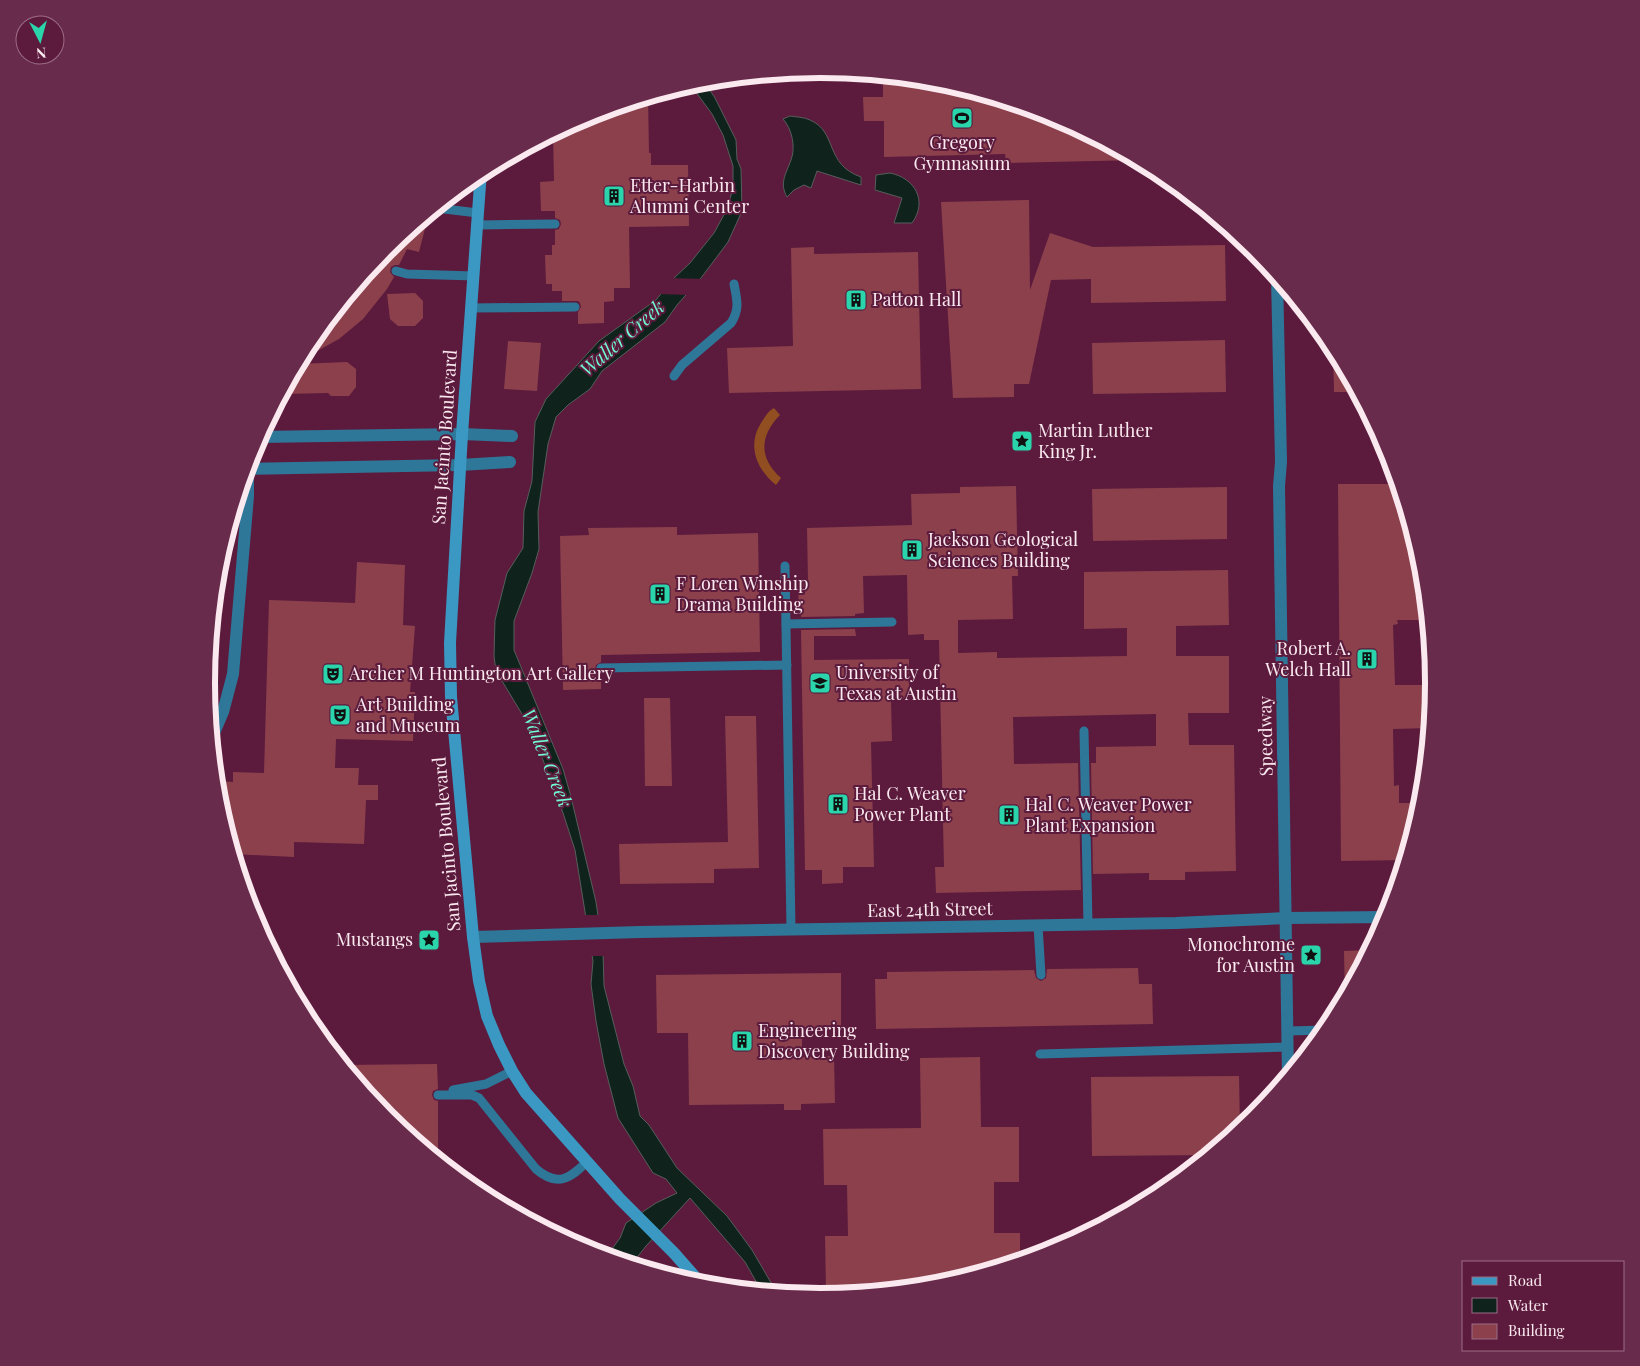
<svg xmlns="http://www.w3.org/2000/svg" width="1640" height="1366" viewBox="0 0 1640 1366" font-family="'Playfair Display',serif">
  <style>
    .green { fill: #914e21 }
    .water { fill: #0f221c; stroke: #565e5b }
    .pier { fill: #5c1b3d }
    .building { fill: #8b404c }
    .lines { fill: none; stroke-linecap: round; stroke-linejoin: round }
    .lane { stroke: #2e7799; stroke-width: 9 }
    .street { stroke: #2e7799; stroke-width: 12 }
    .secondary { stroke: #3a98c3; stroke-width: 12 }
    .labels { text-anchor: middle; stroke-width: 4; stroke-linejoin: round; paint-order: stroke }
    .poi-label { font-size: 18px; fill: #fae9ef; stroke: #5c1b3d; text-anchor: start }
    .street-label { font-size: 18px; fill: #fae9ef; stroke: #5c1b3d }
    .water-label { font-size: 19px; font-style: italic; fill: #70fad2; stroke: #5c1b3d }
    .rim { fill: none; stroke: #fae9ef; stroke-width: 6 }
  </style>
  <rect width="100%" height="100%" fill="#5c1b3d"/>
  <g class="green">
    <path d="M 774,408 L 780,415 C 760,435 758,458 781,478 L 776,485 C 756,469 747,445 761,423 C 765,417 768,411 774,408 Z"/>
    <polygon points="214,624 220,624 210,684 206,683 211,625"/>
  </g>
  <g class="water">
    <polygon points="703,80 715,98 736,140 737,159 741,169 742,211 728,242 701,278 677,305 665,322 602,371 590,389 568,405 556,417 548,444 538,512 539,549 532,573 514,621 514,650 563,769 571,797 596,902 603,951 604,986 624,1064 633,1086 640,1116 649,1125 677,1168 727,1216 752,1250 777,1293 762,1292 745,1262 690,1198 646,1246 631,1265 606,1257 620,1238 626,1223 656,1203 677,1193 666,1179 653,1173 618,1118 604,1064 596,1021 591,984 593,961 575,850 563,813 540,752 528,724 496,671 494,656 495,620 507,573 523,548 524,511 532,481 535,422 546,399 599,341 656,300 672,280 690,263 714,233 726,211 733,189 733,166 723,135 712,114 690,84"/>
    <path d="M 790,116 C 796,117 804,117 810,120 C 838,132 824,164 861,177 L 861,185 L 817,171 L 811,188 L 804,185 L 794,190 L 787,197 C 779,183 786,174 791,160 C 796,147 792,129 783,119 Z"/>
    <path d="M 890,173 C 915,178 928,201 912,223 L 894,223 L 902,198 L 875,190 L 876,175 Z"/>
  </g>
  <g class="pier">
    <polygon points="670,278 704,279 689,295 658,294"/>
    <polygon points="584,915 600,915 605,956 590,956"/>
  </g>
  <g class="building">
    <polygon points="883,75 940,81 1055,116 1139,160 1006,163 1005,154 884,157 884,121 864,121 863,97 883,97"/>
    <polygon points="648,96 649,153 651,153 651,165 688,165 689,226 629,227 630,288 614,288 614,301 604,302 604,323 578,324 578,312 581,307 580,303 578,301 562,301 562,291 552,291 552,284 546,284 545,255 552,255 552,245 555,245 555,230 559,229 561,224 560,220 555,218 555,211 541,211 540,182 554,181 553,132 585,115"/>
    <polygon points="1029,200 1030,290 1050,233 1093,247 1225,245 1226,301 1091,303 1091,279 1051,280 1029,384 1014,384 1014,397 953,398 941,202"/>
    <polygon points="429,213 419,252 407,249 399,265 395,265 391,267 390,272 394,277 387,289 363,319 339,339 299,361 309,342 386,248"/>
    <polygon points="814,247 814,254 918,252 921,389 729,393 727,348 793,346 791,248"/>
    <polygon points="415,293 423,301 423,318 415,326 398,326 390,319 387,294"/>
    <polygon points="1225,340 1226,392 1093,394 1092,343"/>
    <polygon points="508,341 541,343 537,391 504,389"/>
    <polygon points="1333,346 1354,386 1357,392 1334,392"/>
    <polygon points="347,362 356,369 356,387 349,396 331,396 328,393 282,394 297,364"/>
    <polygon points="1338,484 1398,484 1422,563 1428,620 1397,620 1398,624 1393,625 1395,685 1434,685 1430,728 1393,729 1394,786 1399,785 1399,803 1422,803 1405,860 1341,861"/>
    <polygon points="1016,486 1018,576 1012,576 1013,619 958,620 958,653 997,652 997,658 1127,656 1127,628 1084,629 1084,572 1228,570 1229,625 1176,626 1176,656 1229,656 1229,713 1188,713 1189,745 1234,745 1236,871 1185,872 1185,880 1149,880 1149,873 1093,874 1091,763 1096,763 1096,747 1156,746 1156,714 1013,717 1014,764 1078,763 1081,890 936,893 935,867 944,867 939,640 924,640 924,634 908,635 907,575 863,576 864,613 855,614 855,616 801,617 801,615 799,615 798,581 808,581 807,528 912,525 911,494 960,493 960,487"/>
    <polygon points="1227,487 1227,539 1093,541 1092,489"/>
    <polygon points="677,527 677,535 758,533 760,652 601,655 601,662 596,665 595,669 598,673 601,674 601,689 563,690 560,536 589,535 588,528"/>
    <polygon points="357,562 405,565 403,625 415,626 410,692 415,692 413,741 336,739 335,768 359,768 358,785 378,785 378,800 366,800 364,844 294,842 294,857 233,854 218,803 218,781 233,782 233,772 264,773 269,600 355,603"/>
    <polygon points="855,629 856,636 814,636 814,660 909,659 909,700 891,700 892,741 871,742 874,867 843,867 843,883 822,884 822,870 805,870 801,630"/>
    <polygon points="644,698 670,698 672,786 645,786"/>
    <polygon points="725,716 756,716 759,868 714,869 714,883 620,884 619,844 728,842"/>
    <polygon points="1370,950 1345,998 1344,951"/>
    <polygon points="1138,968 1139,984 1152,984 1153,1024 876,1029 875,979 887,979 887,972 1034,970 1036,978 1041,981 1046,978 1047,969"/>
    <polygon points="841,973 841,1029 802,1030 802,1057 834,1056 835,1103 801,1104 801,1110 784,1110 784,1104 689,1105 688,1033 657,1033 656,975"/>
    <polygon points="980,1057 981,1127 1019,1127 1019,1182 994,1182 994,1233 1020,1233 1020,1261 940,1286 890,1290 826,1291 825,1236 848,1236 847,1185 824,1185 823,1129 921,1128 920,1058"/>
    <polygon points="437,1064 438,1089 433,1091 432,1095 434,1100 438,1101 438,1161 385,1117 343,1065"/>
    <polygon points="1239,1076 1240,1129 1209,1155 1092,1156 1091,1077"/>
  </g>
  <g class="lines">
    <g class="lane">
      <polyline points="436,208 478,213"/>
      <polyline points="478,225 555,224"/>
      <polyline points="396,271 407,274 474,276"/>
      <polyline points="471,308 575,307"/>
      <path d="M 674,376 L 682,365 L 731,323 C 740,309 737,300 734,284"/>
      <polyline points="785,566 791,929"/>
      <polyline points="786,624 892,622"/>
      <polyline points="601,668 787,665"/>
      <polyline points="1084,731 1088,925"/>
      <polyline points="1038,925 1041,975"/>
      <polyline points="1288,1031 1326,1030"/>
      <polyline points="1040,1054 1288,1047"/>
      <polyline points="453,1090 486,1084 512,1071"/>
      <path d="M 438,1095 L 472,1095 L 479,1098 L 536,1169 C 558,1188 570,1178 588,1161"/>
    </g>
    <g class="street">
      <polyline points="1277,276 1281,462 1279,486 1288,1076"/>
      <polyline points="258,437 462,434 512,436"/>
      <polyline points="246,469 460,465 510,462"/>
      <polyline points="211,740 223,712 233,674 248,496 248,462"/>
      <polyline points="473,937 640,932 1176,923 1286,918 1388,917"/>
    </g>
    <polyline class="secondary" points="481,171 462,434 450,643 451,697 473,937 479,981 487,1016 499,1045 512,1071 526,1093 620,1199 674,1253 703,1286"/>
  </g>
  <defs>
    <g id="stadium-square" transform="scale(1.125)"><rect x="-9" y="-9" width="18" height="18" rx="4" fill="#2ad5ac" stroke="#5c1b3d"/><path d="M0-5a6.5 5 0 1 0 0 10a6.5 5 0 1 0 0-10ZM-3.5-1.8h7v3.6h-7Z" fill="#111"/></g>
    <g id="building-square" transform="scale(1.125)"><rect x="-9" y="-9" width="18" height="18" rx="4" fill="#2ad5ac" stroke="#5c1b3d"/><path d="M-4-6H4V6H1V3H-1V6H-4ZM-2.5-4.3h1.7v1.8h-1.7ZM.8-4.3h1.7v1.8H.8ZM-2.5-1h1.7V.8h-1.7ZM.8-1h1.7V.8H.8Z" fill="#111"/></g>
    <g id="sight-square" transform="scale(1.125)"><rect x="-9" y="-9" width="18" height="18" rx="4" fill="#2ad5ac" stroke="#5c1b3d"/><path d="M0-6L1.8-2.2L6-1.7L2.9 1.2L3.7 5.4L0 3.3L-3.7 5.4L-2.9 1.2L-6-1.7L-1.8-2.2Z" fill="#111"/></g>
    <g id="theatre-square" transform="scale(1.125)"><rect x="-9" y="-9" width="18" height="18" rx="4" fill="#2ad5ac" stroke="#5c1b3d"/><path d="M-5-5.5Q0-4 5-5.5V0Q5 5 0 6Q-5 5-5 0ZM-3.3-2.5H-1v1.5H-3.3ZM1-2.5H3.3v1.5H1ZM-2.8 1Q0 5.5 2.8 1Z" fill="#111"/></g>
    <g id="university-square" transform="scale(1.125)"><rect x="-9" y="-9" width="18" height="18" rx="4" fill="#2ad5ac" stroke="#5c1b3d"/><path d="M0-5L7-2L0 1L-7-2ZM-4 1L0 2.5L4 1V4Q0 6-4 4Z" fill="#111"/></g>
  </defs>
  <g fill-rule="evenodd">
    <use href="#stadium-square" x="962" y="118"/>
    <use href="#building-square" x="614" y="196"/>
    <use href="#building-square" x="856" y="300"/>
    <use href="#sight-square" x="1022" y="441"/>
    <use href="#building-square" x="912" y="550"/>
    <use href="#building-square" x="660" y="594"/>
    <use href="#building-square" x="1367" y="659"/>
    <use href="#theatre-square" x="333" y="674"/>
    <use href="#university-square" x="820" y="683"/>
    <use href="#theatre-square" x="340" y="715"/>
    <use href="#building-square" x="838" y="804"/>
    <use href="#building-square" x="1009" y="815"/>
    <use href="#sight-square" x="429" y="940"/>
    <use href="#sight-square" x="1311" y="955"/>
    <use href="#building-square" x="742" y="1041"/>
  </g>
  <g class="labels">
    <g class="poi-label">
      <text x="962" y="149" text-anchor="middle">Gregory<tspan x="962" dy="21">Gymnasium</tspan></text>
      <text x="630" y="192">Etter-Harbin<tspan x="630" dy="21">Alumni Center</tspan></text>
      <text x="872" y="306">Patton Hall</text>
      <text x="1038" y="437">Martin Luther<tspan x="1038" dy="21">King Jr.</tspan></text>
      <text x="928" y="546">Jackson Geological<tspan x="928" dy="21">Sciences Building</tspan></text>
      <text x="676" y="590">F Loren Winship<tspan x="676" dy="21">Drama Building</tspan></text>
      <text x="1351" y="655" text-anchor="end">Robert A.<tspan x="1351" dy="21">Welch Hall</tspan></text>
      <text x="836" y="679">University of<tspan x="836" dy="21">Texas at Austin</tspan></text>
      <text x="349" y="680">Archer M Huntington Art Gallery</text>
      <text x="356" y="711">Art Building<tspan x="356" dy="21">and Museum</tspan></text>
      <text x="854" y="800">Hal C. Weaver<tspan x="854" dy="21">Power Plant</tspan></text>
      <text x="1025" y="811">Hal C. Weaver Power<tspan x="1025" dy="21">Plant Expansion</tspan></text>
      <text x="413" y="946" text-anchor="end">Mustangs</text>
      <text x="1295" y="951" text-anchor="end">Monochrome<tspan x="1295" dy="21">for Austin</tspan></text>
      <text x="758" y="1037">Engineering<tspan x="758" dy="21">Discovery Building</tspan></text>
    </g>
    <g class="street-label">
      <text transform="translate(445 437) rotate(-86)" y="6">San Jacinto Boulevard</text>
      <text transform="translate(1266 736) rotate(-91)" y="6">Speedway</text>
      <text transform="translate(447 844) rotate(-95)" y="6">San Jacinto Boulevard</text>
      <text transform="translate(930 910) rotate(-1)" y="6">East 24th Street</text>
    </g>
    <g class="water-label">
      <text transform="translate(622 338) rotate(-41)" y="7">Waller Creek</text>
      <text transform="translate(547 758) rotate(68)" y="7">Waller Creek</text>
    </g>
  </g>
  <path d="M0 0H1640V1366H0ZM215 683a605 605 0 1 1 1210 0a605 605 0 1 1-1210 0Z" fill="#692b4b" fill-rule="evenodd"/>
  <path class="rim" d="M215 683a605 605 0 1 1 1210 0a605 605 0 1 1-1210 0Z"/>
  <rect x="1462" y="1261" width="162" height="90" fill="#5c1b3d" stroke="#9b6d84"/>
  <rect x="1472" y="1277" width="25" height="8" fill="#3a98c3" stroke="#9b6d84"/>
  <text x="1508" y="1286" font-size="15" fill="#fae9ef">Road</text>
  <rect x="1472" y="1298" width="25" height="15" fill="#0f221c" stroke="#9b6d84"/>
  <text x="1508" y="1311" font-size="15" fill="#fae9ef">Water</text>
  <rect x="1472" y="1324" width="25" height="15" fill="#8b404c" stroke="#9b6d84"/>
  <text x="1508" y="1336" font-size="15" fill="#fae9ef">Building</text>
  <g transform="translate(40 40) rotate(174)"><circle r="24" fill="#5c1b3d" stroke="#9b6d84"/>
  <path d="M0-4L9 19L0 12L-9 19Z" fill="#2ad5ac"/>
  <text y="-8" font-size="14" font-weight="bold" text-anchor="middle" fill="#fae9ef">N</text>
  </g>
</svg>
